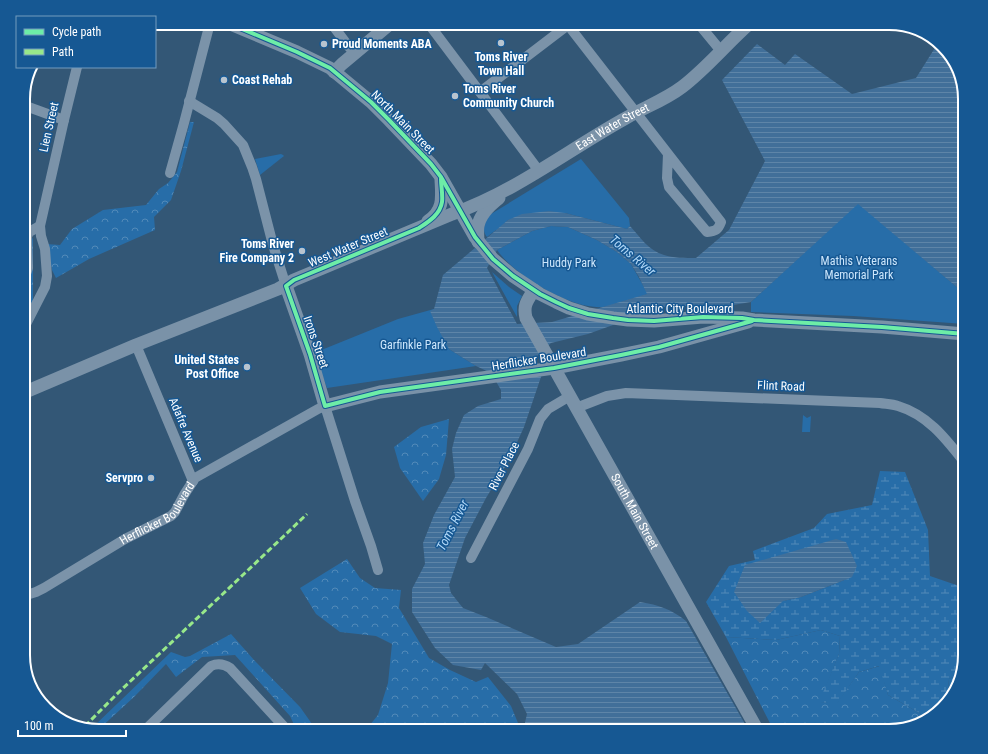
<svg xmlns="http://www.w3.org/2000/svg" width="988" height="754" viewBox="0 0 988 754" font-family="'Roboto Condensed',sans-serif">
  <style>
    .green { fill: #276da8 }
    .forest { fill: url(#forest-crowns) }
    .wetland { fill: url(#wetland-marsh); fill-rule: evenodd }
    .water { fill: url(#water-rules); fill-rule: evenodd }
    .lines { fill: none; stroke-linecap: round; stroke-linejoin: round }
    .minor { stroke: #7b93a9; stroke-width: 10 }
    .major { stroke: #7a92a8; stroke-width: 13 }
    .quiet { stroke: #98e88a; stroke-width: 3; stroke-dasharray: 6 3; stroke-linecap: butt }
    .cycleway-casing { stroke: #165893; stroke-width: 6 }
    .cycleway { stroke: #6deda7; stroke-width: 4 }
    .poi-dot { fill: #b8c4cf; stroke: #165893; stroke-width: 1.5 }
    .labels { text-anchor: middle; stroke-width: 3; stroke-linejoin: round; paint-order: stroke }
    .poi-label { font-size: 12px; font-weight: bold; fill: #fff; stroke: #165893; text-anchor: start }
    .street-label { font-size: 12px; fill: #fff; stroke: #165893 }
    .park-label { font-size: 12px; fill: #cce6fc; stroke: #165893 }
    .water-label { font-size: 13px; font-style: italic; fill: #b1d8f8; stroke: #165893 }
    .rim { fill: none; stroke: #fff; stroke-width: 2 }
  </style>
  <defs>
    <pattern id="forest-crowns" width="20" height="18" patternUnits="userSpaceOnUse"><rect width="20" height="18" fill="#276da8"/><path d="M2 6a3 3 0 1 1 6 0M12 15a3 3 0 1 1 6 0" fill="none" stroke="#528ab9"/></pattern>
    <pattern id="wetland-marsh" width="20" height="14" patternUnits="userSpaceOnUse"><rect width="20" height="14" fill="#276da8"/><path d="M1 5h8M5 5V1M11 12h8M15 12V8" fill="none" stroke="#528ab9"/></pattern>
    <pattern id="water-rules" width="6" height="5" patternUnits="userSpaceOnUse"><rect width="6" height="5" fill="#416f99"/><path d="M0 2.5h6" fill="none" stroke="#5e85a8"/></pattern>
  </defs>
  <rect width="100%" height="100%" fill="#335776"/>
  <g class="green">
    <polygon points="281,154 283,155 284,156 260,175 255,159"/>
    <path d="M 581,159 L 629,218 L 630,226 L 627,229 L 565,213 L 508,220 L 497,231 L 496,230 L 487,237 C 481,230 485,220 491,214 Z"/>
    <polygon points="858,203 965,294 965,324 853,316 751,312 751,302"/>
    <path d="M 551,226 L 568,227 L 597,240 L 617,252 L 631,264 L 648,294 C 638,297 628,300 618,303 C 613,304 608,307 603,307 C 572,310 515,276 497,250 L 532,231 Z"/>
    <polygon points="492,272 509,287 522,296 517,306 517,317"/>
    <polygon points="434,309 449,349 476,366 327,388 314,353 398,319"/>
    <polygon points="803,415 807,418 811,416 810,432 802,432"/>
  </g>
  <g class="forest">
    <polygon points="190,122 194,122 181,171 171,200 154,217 155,230 89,259 56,278 52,270 46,244 60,245 72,229 103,210 146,205 159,189 168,183 177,172"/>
    <polygon points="33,238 33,303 23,322 23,244"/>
    <polygon points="449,419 446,455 439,479 423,501 400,468 394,447 421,427"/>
    <polygon points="347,559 360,578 375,588 401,590 399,608 429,658 450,670 476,682 488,677 511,706 518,723 513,731 365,731 378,715 388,683 392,644 376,636 340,632 316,614 300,588"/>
    <polygon points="821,630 840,636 839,654 820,702 837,703 859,672 880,666 888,695 928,718 922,723 889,731 774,731 726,637 776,640"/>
    <polygon points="231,634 254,660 300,707 317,731 297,731 290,716 235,655 202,657 176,677 166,664 134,697 98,730 92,728 171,652 185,657 190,656"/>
    <polygon points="959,674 949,701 947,703 949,679"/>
  </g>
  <path class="wetland" d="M 880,471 L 905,472 L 928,530 L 930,576 L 965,588 L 965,655 L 959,674 L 949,679 L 947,703 L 928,718 L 888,695 L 879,666 L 859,672 L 837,704 L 819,702 L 839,654 L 840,636 L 821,630 L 776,640 L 726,637 L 706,602 L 729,566 L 755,560 L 753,551 L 814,528 L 827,514 L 872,505 ZM 852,577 L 801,597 L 783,601 Z"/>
  <g class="water">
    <path d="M 938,43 L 957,66 L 965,99 L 965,294 L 858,204 L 751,302 L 727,306 L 685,306 L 663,307 L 588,334 L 551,343 L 535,358 L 542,374 L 524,427 L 508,462 L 486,498 L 465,538 L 449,585 L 451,593 L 463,608 L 486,617 L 556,647 L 578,644 L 640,602 C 659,605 671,609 686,621 L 749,731 L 523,731 L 527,714 L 517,694 L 485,663 L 481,670 L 453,665 L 435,648 L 412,612 L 412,589 L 425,564 L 423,543 L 434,515 L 455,477 L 452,449 L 456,433 L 464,415 L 478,406 L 501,399 L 501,390 L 491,373 L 476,366 L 449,349 L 437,327 L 430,311 L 434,309 L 443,275 L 508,220 L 522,214 L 549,211 L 565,213 L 627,229 L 630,226 C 640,237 649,251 664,255 C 673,258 685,258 696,258 L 729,230 L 765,161 L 722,80 L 757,44 L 785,65 L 795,54 L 852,94 L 916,78 ZM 551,226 L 568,227 L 597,240 L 617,252 L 631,264 L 639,277 L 647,294 L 552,322 L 517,324 L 487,268 L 497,250 L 532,231 Z"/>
    <polygon points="836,539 846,542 857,566 852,577 801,597 783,601 760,623 747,611 734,592 745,565"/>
  </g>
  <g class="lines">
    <g class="minor">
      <polyline points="331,23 349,47 355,53"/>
      <polyline points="428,23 498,116 539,171"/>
      <polyline points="698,23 721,51"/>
      <path d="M 480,92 L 568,25 L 721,222 C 718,230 716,231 707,232 L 669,187 L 667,178 L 668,154"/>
      <polyline points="189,101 217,118 224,124 243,145 252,167 256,179 273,245 286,286"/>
      <polyline points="23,105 64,120"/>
      <polyline points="170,173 184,123 210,23"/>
      <polyline points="23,282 28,268 27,237 29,232 40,226"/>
      <polyline points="23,330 45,287 47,276 45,249 41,236 40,226 64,120 77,67"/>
      <polyline points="136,345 193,481"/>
      <path d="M 576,408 L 607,396 L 626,393 L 880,403 C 886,404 892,404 898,406 C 928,415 946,439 965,463"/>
      <polyline points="471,558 528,449 540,419 548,409 570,396"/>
      <path id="s1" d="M 23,596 L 36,592 L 44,588 L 125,539 L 171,516 L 175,512 L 184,495 L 195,478 L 318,409 L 325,406 L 355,501 L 371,546 L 378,570"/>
      <path d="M 144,731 L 211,666 C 218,663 224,664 230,668 L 288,731"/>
    </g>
    <g class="major">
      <polyline points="228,23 297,52 330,68 371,102 389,120 431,164 441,177 475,237 493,259 513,276 540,294 556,302 569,308 588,314 613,318 628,320 654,321 703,317 742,318 754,320 882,327 965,334"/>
      <polyline points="334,72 342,64 391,23"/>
      <path d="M 428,221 C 444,211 442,197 441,180"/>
      <path d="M 478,242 C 478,237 477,231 478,226 C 480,214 490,205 499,198"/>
      <polyline points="286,286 310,354 325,406 380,392 554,368 621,355 659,347 748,322"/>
      <path id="s2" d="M 534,290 C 527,301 523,305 526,318 L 758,731"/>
      <path id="s3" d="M 23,393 L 136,345 L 278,289 L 294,280 L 452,214 C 515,192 568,150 626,118 C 645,107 665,100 682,87 C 707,68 727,43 750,23"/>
    </g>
    <polyline class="quiet" points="85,726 120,691 245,573 307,514"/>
    <g class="cycleway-casing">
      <g id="cycleway">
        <polyline points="228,23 297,52 330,68 371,102 389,120 431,164 441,177 475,237 493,259 513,276 540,294 556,302 569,308 588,314 613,318 628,320 654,321 703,317 742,318 754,320 882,327 965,334"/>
        <path d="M 441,179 C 441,186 443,195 442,202 C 440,215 428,222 419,228 L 294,280 L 286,286 L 310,354 L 325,406 L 380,392 L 554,368 L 621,355 L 659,347 L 752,321"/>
      </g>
    </g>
    <use href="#cycleway" class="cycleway"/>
  </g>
  <g class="poi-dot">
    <circle cx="501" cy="43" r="4"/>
    <circle cx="324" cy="44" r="4"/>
    <circle cx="224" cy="80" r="4"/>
    <circle cx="455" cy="96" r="4"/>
    <circle cx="302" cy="251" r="4"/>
    <circle cx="247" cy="367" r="4"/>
    <circle cx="151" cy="478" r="4"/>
  </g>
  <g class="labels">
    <g class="poi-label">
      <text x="332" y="48">Proud Moments ABA</text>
      <text x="501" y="61" text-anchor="middle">Toms River<tspan x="501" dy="14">Town Hall</tspan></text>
      <text x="232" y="84">Coast Rehab</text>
      <text x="463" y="93">Toms River<tspan x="463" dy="14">Community Church</tspan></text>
      <text x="294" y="248" text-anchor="end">Toms River<tspan x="294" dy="14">Fire Company 2</tspan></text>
      <text x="239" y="364" text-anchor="end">United States<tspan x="239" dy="14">Post Office</tspan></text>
      <text x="143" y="482" text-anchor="end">Servpro</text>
    </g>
    <g class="street-label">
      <text transform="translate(403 122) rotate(45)" y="4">North Main Street</text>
      <text transform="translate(49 127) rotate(-77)" y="4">Lien Street</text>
      <text dy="4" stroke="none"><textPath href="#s3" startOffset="648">East Water Street</textPath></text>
      <text transform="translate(348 247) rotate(-23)" y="4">West Water Street</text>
      <text x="680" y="313">Atlantic City Boulevard</text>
      <text transform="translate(316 342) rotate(71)" y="4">Irons Street</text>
      <text transform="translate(539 359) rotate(-9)" y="4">Herflicker Boulevard</text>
      <text transform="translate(781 386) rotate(2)" y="4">Flint Road</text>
      <text transform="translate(186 430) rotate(67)" y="4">Adafre Avenue</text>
      <text transform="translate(504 466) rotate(-63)" y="4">River Place</text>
      <text dy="4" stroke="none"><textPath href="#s1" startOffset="160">Herflicker Boulevard</textPath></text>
      <text dy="4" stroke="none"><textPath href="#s2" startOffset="252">South Main Street</textPath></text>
    </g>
    <g class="park-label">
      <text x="859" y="265">Mathis Veterans<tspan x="859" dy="14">Memorial Park</tspan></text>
      <text x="569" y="267">Huddy Park</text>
      <text x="413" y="349">Garfinkle Park</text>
    </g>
    <g class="water-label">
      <text transform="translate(633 255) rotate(40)" y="5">Toms River</text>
      <text transform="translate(452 525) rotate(-63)" y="5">Toms River</text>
    </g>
  </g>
  <path d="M0 0H988V754H0ZM99 30H889A69 69 0 0 1 958 99V655A69 69 0 0 1 889 724H99A69 69 0 0 1 30 655V99A69 69 0 0 1 99 30Z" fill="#165893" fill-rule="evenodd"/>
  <path class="rim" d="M99 30H889A69 69 0 0 1 958 99V655A69 69 0 0 1 889 724H99A69 69 0 0 1 30 655V99A69 69 0 0 1 99 30Z"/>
  <rect x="16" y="16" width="140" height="52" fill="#165893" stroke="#739bbe"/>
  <rect x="24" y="29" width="20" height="6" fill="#6deda7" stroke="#739bbe"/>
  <text x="52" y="36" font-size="12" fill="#ffffff">Cycle path</text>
  <rect x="24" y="49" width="20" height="6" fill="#98e88a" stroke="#739bbe"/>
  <text x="52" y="56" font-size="12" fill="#ffffff">Path</text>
  <path d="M18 730v6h108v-6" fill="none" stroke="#ffffff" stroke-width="2"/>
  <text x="24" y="730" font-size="12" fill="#ffffff" stroke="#165893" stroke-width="3" paint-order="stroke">100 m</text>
</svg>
